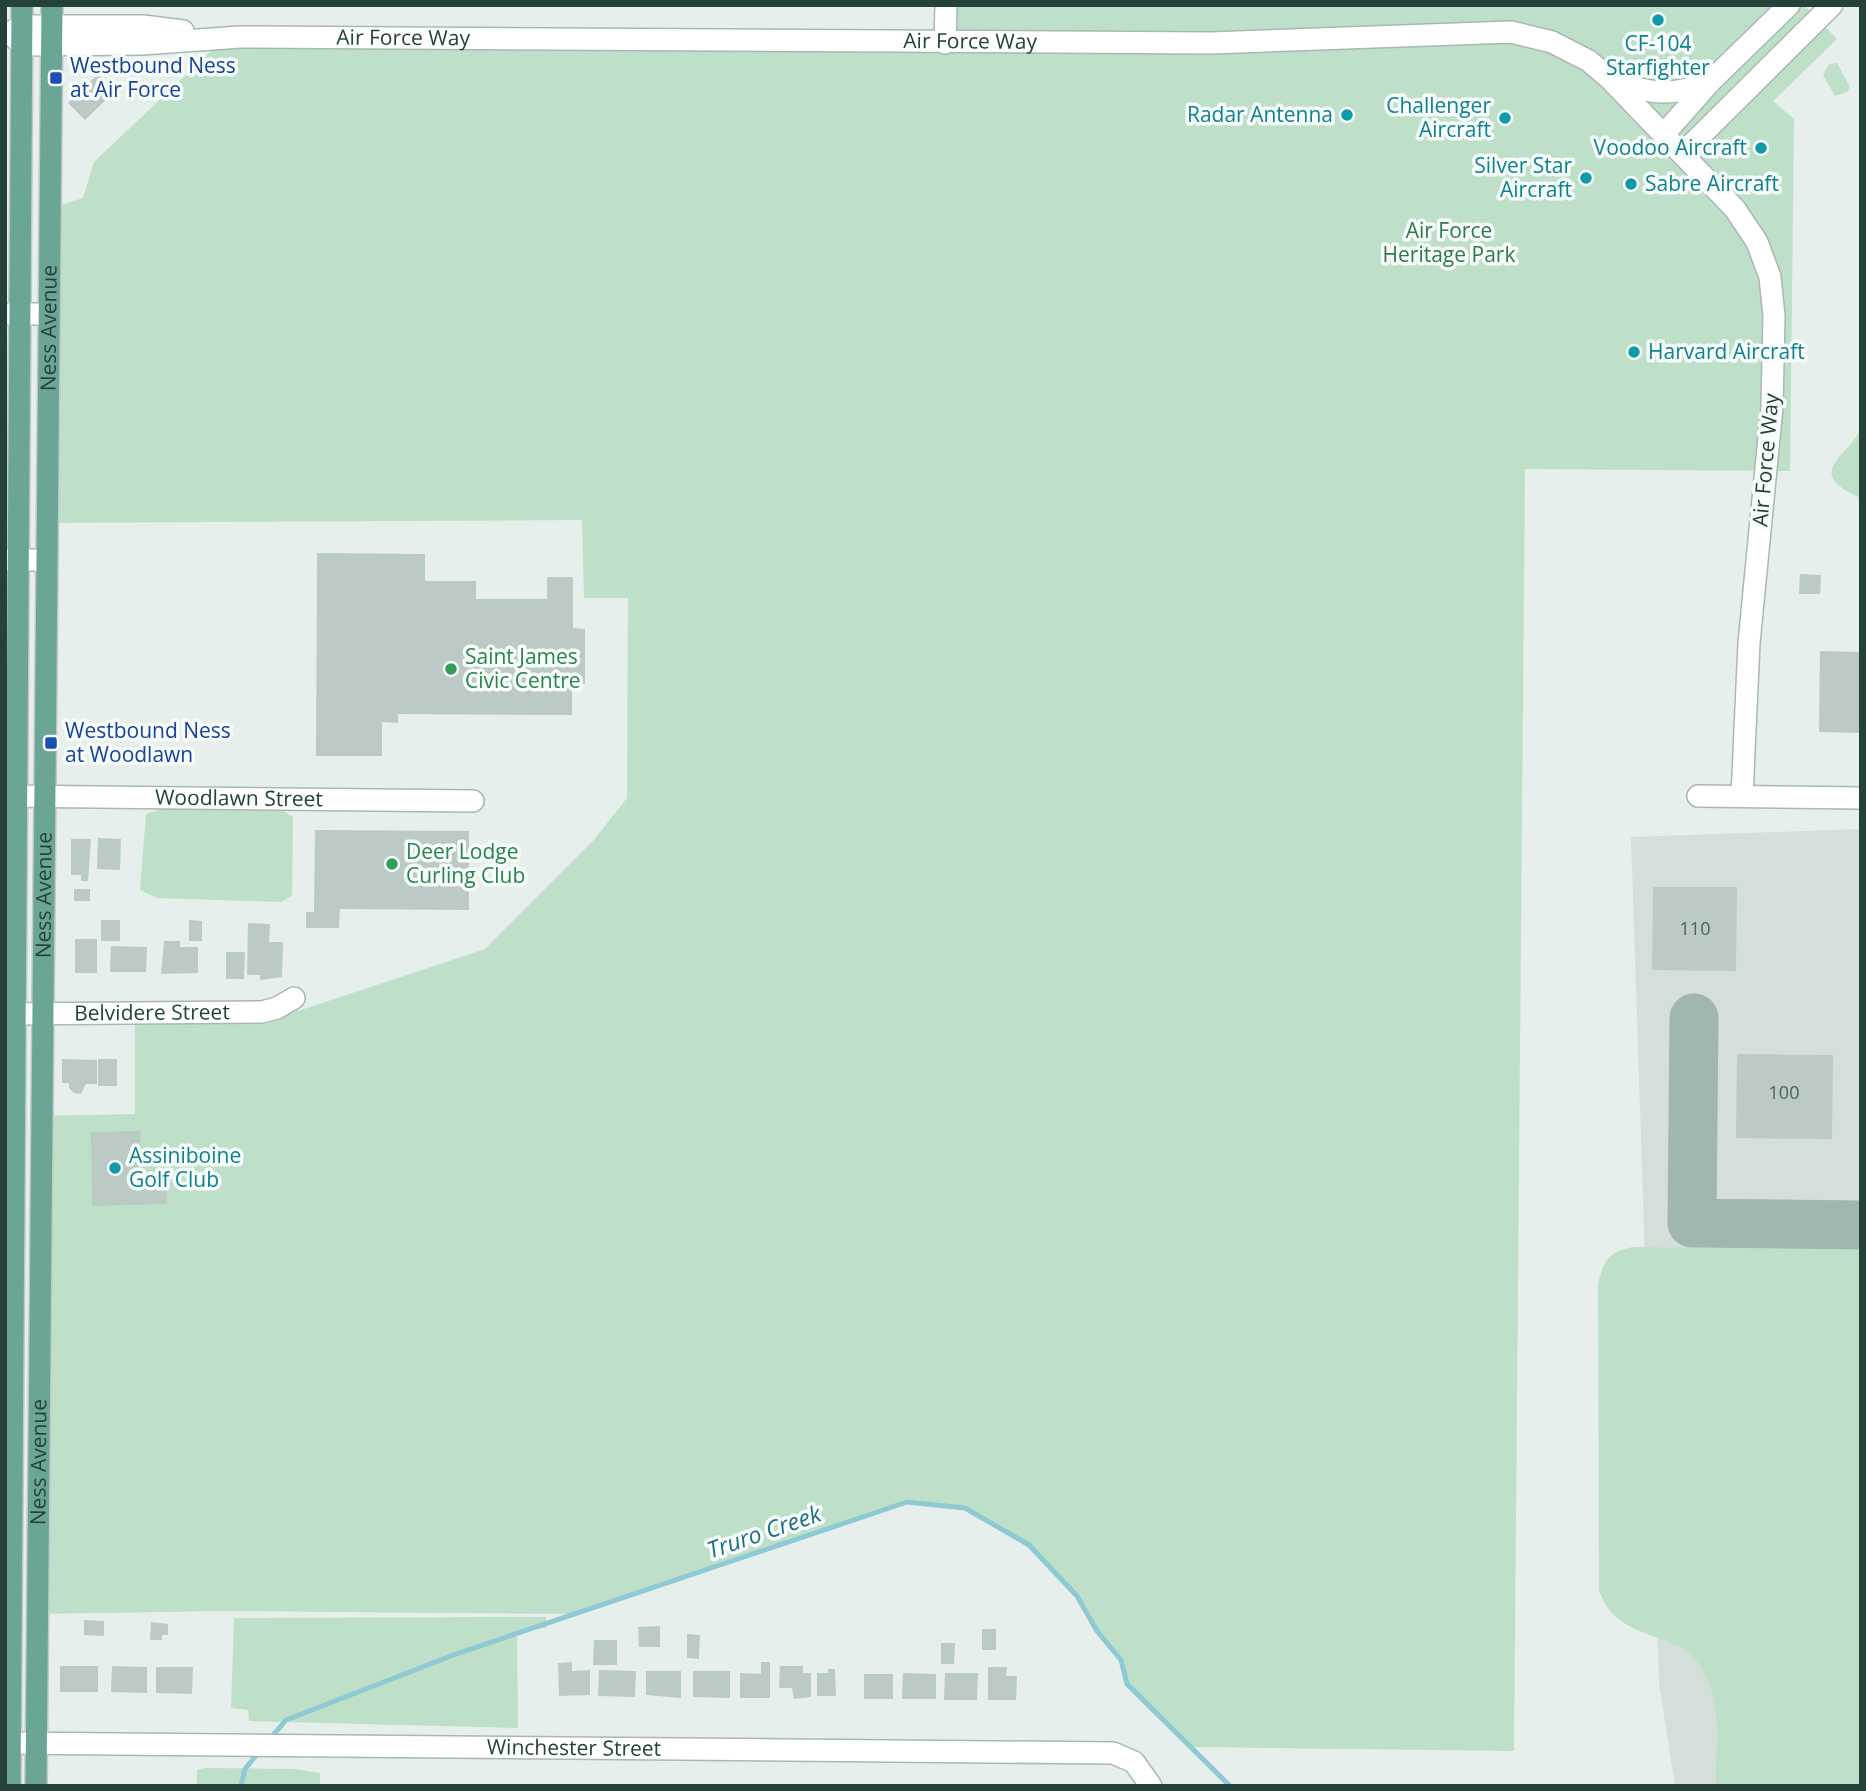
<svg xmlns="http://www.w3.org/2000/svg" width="1866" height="1791" viewBox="0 0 1866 1791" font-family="'Open Sans',sans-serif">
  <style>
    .built { fill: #d4dfda }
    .green { fill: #bfe0c8 }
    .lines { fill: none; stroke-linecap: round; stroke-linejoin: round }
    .stream { stroke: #8ec9d4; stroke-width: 5 }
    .taxiway { stroke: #a2b6b0; stroke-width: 49 }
    .building { fill: #bbcac4 }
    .minor-casing { stroke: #a8b8b2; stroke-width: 24 }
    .major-casing { stroke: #c2cac8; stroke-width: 24 }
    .minor { stroke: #fff; stroke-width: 21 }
    .major { stroke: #6aa596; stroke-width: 21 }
    .culture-dot { fill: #0f9aa8; stroke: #f7fbf9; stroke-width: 2.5 }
    .transit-dot { fill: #1a4fb4; stroke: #f7fbf9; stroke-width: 2.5 }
    .leisure-dot { fill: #2e9e5b; stroke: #f7fbf9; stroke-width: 2.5 }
    .labels { text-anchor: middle; stroke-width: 7; stroke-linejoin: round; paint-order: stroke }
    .number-label { font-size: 18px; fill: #4a645c }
    .street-label { font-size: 21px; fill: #24423a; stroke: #f7fbf9 }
    .culture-label { font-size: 21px; fill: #0d838f; stroke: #f7fbf9; text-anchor: end }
    .transit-label { font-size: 21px; fill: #164399; stroke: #f7fbf9; text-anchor: start }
    .park-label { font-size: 21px; fill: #2d7a4b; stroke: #f7fbf9 }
    .leisure-label { font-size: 21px; fill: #27864d; stroke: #f7fbf9; text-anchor: start }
    .water-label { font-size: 23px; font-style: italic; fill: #1c6f80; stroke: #f7fbf9 }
  </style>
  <rect width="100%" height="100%" fill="#e6efeb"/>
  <polygon class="built" points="1861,829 1861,1786 1675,1786 1659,1683 1631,837"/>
  <g class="green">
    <polygon points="946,5 1804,5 1837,39 1773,101 1794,119 1790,471 1525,469 1514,1751 1192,1747 1127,1684 1121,1660 1097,1631 1077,1597 1029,1546 965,1508 907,1502 574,1614 224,1611 37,1614 41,1116 135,1114 135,1011 262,1012 294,998 298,1011 485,949 593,841 627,798 628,598 584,598 582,520 47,523 51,208 83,198 94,162 225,38 945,43"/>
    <polygon points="1837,63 1850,87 1847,92 1835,96 1823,75 1829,64"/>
    <path d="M 1861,426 L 1861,498 C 1798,471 1855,454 1861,426 Z"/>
    <polygon points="171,806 279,808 293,817 292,896 281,902 157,898 140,890 146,814"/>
    <path d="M 1634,1247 L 1861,1250 L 1861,1786 L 1716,1786 C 1715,1756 1721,1718 1711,1689 C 1692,1629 1647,1647 1613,1614 C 1606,1608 1603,1598 1599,1591 L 1598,1284 C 1603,1261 1610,1250 1634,1247 Z"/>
    <polygon points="546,1617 546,1628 517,1631 518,1728 249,1721 248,1710 231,1708 234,1618"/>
    <polygon points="204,1768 295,1769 320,1773 320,1786 197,1786 197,1770"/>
  </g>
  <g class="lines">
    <g class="stream">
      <polyline points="269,1740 286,1720 456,1654 907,1502 965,1508 1029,1545 1077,1596 1097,1631 1121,1660 1127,1684 1230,1786"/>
      <polyline points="241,1786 245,1769 258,1753"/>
    </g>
    <polyline class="taxiway" points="1694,1018 1692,1223 1861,1225"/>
  </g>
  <g class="building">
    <polygon points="98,74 114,92 85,120 68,103"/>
    <polygon points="317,553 425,554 425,581 476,581 476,599 547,599 547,577 573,577 573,628 585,629 585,684 572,684 572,715 398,714 398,723 382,722 382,756 316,756"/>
    <polygon points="1800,574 1821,575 1820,594 1799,594"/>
    <polygon points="1820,651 1861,652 1861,733 1819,732"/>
    <polygon points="315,830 469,831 469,910 340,909 339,928 306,928 306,912 314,912"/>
    <polygon points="98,838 121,839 120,870 97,869"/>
    <polygon points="71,839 91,839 88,881 81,881 81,875 71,875"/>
    <polygon points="1653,887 1737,887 1736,971 1652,970"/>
    <rect x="74" y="889" width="16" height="12"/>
    <rect x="101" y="920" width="19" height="21"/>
    <polygon points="189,920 202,921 202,941 189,941"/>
    <polygon points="248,923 270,924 269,942 283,942 282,977 260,980 260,975 247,975"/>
    <rect x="75" y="939" width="22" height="34"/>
    <polygon points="164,941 180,941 180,947 198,947 198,973 161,974"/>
    <polygon points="111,946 147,947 146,972 110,972"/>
    <polygon points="226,952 245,952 244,979 226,979"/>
    <polygon points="1737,1054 1833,1055 1832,1139 1736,1138"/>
    <polygon points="62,1059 97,1060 97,1084 86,1084 81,1094 74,1093 69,1088 69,1083 62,1083"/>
    <rect x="98" y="1059" width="19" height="27"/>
    <polygon points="141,1131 138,1185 166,1185 167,1204 92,1206 91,1132"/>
    <polygon points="84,1620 104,1621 104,1636 84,1635"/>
    <polygon points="151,1622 168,1624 168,1635 162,1635 162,1640 150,1640"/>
    <polygon points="660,1626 660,1647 639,1647 638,1627"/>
    <rect x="982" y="1629" width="14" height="21"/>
    <polygon points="687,1634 700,1635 699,1659 687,1658"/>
    <polygon points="594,1640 617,1640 617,1665 593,1665"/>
    <polygon points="941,1643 955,1643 954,1664 941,1664"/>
    <polygon points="572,1662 572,1671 590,1670 590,1695 559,1696 558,1663"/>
    <polygon points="761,1662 770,1662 770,1698 740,1698 740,1673 761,1674"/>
    <rect x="60" y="1666" width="38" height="26"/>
    <polygon points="112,1666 147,1667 147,1693 111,1692"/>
    <polygon points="780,1666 803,1666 803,1673 811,1673 811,1697 794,1699 792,1688 779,1688"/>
    <polygon points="156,1667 193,1667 192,1694 156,1693"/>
    <polygon points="988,1667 1007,1667 1006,1676 1017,1676 1016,1700 988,1700"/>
    <polygon points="828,1669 835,1669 836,1696 817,1696 817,1673 828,1673"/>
    <polygon points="599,1670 636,1671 635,1697 598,1696"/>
    <polygon points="646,1671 681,1671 681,1698 646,1695"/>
    <polygon points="693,1671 730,1671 730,1698 693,1697"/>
    <polygon points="903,1673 936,1674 936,1699 902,1699"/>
    <polygon points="945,1673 978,1673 977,1700 944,1700"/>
    <rect x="864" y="1674" width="29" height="25"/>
  </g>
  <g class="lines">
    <g class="minor-casing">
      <g id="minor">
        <polyline points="7,34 22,26 143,26 183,31"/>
        <path id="s1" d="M 11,34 L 22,45 L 142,44 L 240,37 L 1211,43 L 1511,32 L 1552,42 L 1589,61 L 1609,78 L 1735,209 L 1757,242 L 1770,277 L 1774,316 L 1772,407 L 1749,643 L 1742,796"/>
        <polyline points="945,43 946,5"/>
        <path d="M 1616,81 C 1650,95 1675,96 1709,82"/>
        <polyline points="1664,134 1711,81 1789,5"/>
        <polyline points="1683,153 1832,5"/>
        <polyline points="5,314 49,314"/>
        <polyline points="5,560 47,560"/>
        <path id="s2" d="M 5,796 L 473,801"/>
        <polyline points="1698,796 1861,798"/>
        <path id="s3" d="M 5,1014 L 262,1012 L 277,1008 L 294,998"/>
        <path id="s4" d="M 5,1743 L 1113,1753 L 1134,1762 L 1151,1786"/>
      </g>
    </g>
    <g class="major-casing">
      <g id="major">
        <polyline points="10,1786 22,5"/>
        <path id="s5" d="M 36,1786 L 52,5"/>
      </g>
    </g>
    <use href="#minor" class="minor"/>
    <use href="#major" class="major"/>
  </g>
  <g class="culture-dot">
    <circle cx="1658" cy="20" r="7"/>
    <circle cx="1347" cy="115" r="7"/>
    <circle cx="1505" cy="118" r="7"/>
    <circle cx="1761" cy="148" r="7"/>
    <circle cx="1586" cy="178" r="7"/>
    <circle cx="1631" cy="184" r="7"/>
    <circle cx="1634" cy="352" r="7"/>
    <circle cx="115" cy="1168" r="7"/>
  </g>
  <g class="transit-dot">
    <rect x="49" y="71" width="14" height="14" rx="3.5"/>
    <rect x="44" y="736" width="14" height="14" rx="3.5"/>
  </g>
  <g class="leisure-dot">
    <circle cx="451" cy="669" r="7"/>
    <circle cx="392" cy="864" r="7"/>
  </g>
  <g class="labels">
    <g class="number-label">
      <text x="1695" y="935">110</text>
      <text x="1784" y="1099">100</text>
    </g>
    <g class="street-label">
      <text dy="7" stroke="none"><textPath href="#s1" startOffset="397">Air Force Way</textPath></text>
      <text dy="7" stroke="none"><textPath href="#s1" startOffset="964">Air Force Way</textPath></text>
      <text dy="7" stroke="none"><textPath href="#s5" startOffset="1458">Ness Avenue</textPath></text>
      <text transform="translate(1766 460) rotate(-85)" y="7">Air Force Way</text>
      <text dy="7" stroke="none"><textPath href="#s2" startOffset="234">Woodlawn Street</textPath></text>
      <text dy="7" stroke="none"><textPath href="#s5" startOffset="891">Ness Avenue</textPath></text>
      <text dy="7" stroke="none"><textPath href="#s3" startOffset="147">Belvidere Street</textPath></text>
      <text dy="7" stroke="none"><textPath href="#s5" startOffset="324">Ness Avenue</textPath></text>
      <text dy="7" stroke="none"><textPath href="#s4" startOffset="569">Winchester Street</textPath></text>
    </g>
    <g class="culture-label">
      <text x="1658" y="51" text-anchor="middle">CF-104<tspan x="1658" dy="24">Starfighter</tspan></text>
      <text x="1491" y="113">Challenger<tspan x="1491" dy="24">Aircraft</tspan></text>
      <text x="1333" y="122">Radar Antenna</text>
      <text x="1747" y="155">Voodoo Aircraft</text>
      <text x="1572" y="173">Silver Star<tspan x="1572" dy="24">Aircraft</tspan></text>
      <text x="1645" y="191" text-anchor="start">Sabre Aircraft</text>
      <text x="1648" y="359" text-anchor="start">Harvard Aircraft</text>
      <text x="129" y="1163" text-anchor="start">Assiniboine<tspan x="129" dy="24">Golf Club</tspan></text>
    </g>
    <g class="transit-label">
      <text x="70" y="73">Westbound Ness<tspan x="70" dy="24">at Air Force</tspan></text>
      <text x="65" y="738">Westbound Ness<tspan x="65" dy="24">at Woodlawn</tspan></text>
    </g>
    <g class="park-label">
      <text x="1449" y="238">Air Force<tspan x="1449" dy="24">Heritage Park</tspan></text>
    </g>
    <g class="leisure-label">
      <text x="465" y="664">Saint James<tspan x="465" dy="24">Civic Centre</tspan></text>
      <text x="406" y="859">Deer Lodge<tspan x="406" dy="24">Curling Club</tspan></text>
    </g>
    <g class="water-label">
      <text transform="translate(764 1532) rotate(-19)" y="8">Truro Creek</text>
    </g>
  </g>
  <rect width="1866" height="1791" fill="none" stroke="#24423a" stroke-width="14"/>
</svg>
